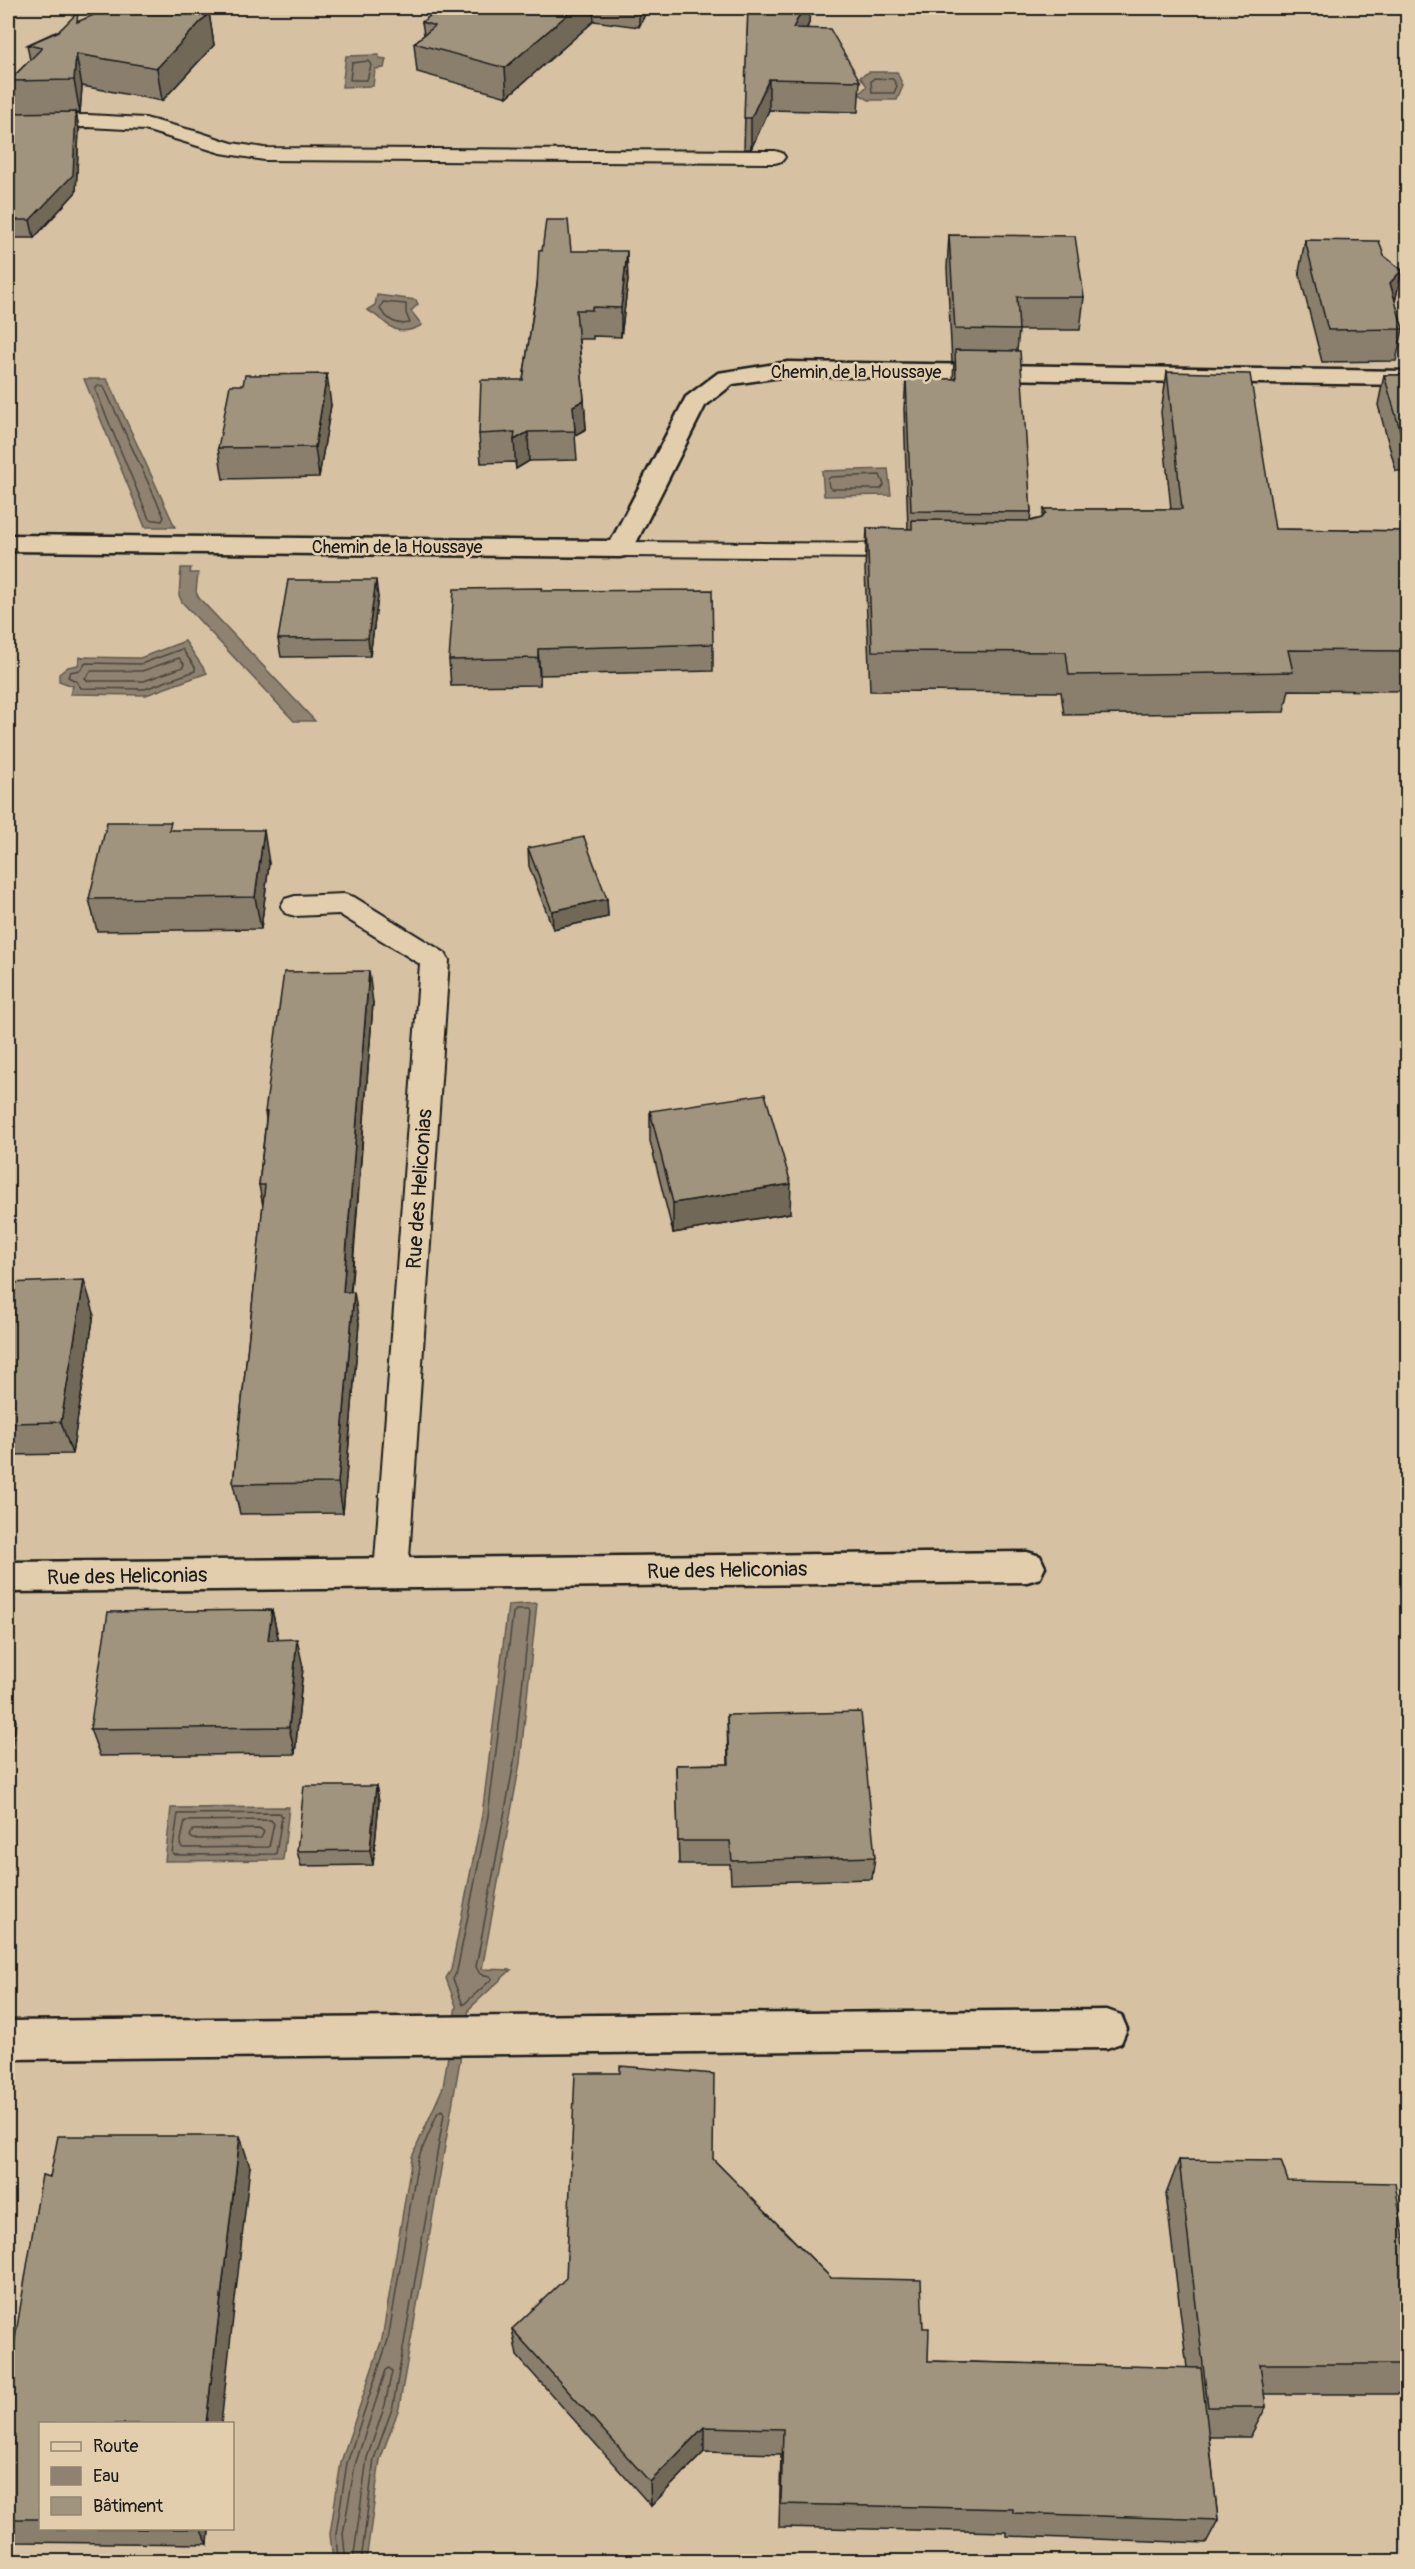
<svg xmlns="http://www.w3.org/2000/svg" width="1415" height="2569" viewBox="0 0 1415 2569" font-family="Pangolin,sans-serif">
  <style>
    .water { fill: #8f8270; stroke: #61594e; stroke-width: 1.5 }
    .lines { fill: none; stroke-linecap: round; stroke-linejoin: round }
    .shore { stroke: #4a453e; stroke-width: 1.5 }
    .service-casing { stroke: #1c1c1c; stroke-width: 4 }
    .minor-casing { stroke: #1c1c1c; stroke-width: 5 }
    .service { fill: #e2cdac; fill-rule: evenodd }
    .minor { fill: #e2cdac; fill-rule: evenodd }
    .wall { fill: #8a7f6c; stroke: #1c1c1c; stroke-width: 1.5 }
    .shaded-wall { fill: #716858; stroke: #1c1c1c; stroke-width: 1.5 }
    .building { fill: #a1947e; stroke: #1c1c1c; stroke-width: 1.5 }
    .labels { text-anchor: middle; stroke-width: 5; stroke-linejoin: round; paint-order: stroke }
    .far-street-label { font-size: 18px; fill: #1c1c1c; stroke: #e2cdac }
    .street-label { font-size: 21px; fill: #1c1c1c; stroke: #e2cdac }
  </style>
  <rect width="100%" height="100%" fill="#d6c2a3"/>
  <filter id="ink" filterUnits="userSpaceOnUse"><feTurbulence type="fractalNoise" baseFrequency=".0167" numOctaves="2"/><feDisplacementMap in="SourceGraphic" scale="12" xChannelSelector="R" yChannelSelector="G"/><feConvolveMatrix kernelMatrix="1 2 1 2 8 2 1 2 1" color-interpolation-filters="sRGB"/></filter>
  <g filter="url(#ink)">
    <g class="water">
      <polygon points="379,55 379,58 386,59 384,68 375,69 373,86 342,87 346,56"/>
      <polygon points="869,72 897,72 903,86 897,100 869,100 859,94 867,86 860,77"/>
      <path d="M 377,295 L 416,300 L 418,304 L 411,311 L 422,325 C 392,341 388,320 367,310 L 375,305 Z"/>
      <polygon points="84,379 107,379 175,527 145,527"/>
      <polygon points="888,469 891,495 824,496 822,471"/>
      <polygon points="181,568 191,568 190,573 198,573 196,592 199,598 315,721 294,721 182,602 179,595"/>
      <polygon points="185,641 207,673 146,695 70,694 73,686 59,681 59,674 68,667 78,665 80,657 140,658"/>
      <polygon points="537,1603 520,1763 482,1969 511,1970 469,2009 399,2408 380,2460 366,2561 333,2562 330,2534 341,2462 382,2339 412,2157 443,2087 456,2006 446,1978 451,1970 482,1815 508,1605"/>
      <polygon points="289,1807 283,1860 165,1861 171,1808"/>
    </g>
    <g class="lines">
      <g class="shore">
        <polygon points="368,61 371,65 367,80 350,80 352,63"/>
        <polygon points="874,78 893,79 897,86 894,93 872,93 871,81"/>
        <path d="M 383,302 L 406,304 L 406,313 L 410,323 C 396,326 388,320 380,309 Z"/>
        <polygon points="98,385 104,387 164,517 162,521 149,519 95,389"/>
        <polygon points="880,475 884,485 881,489 832,489 829,487 828,479 831,477"/>
        <polygon points="182,649 195,667 195,671 145,689 81,688 76,681 68,677 70,672 80,670 86,663 141,664"/>
        <polygon points="179,658 184,664 183,667 144,681 88,681 85,678 91,671 142,671"/>
        <polygon points="516,1610 528,1610 530,1613 514,1762 476,1967 480,1974 490,1976 492,1979 463,2005 453,1979 457,1971 488,1816 513,1613"/>
        <polygon points="279,1813 282,1816 276,1854 175,1855 172,1853 178,1814"/>
        <polygon points="271,1820 274,1824 269,1847 183,1848 180,1845 185,1821"/>
        <polygon points="261,1829 264,1832 261,1838 193,1839 190,1836 193,1830"/>
        <polyline points="338,2562 336,2534 347,2463 388,2340 418,2159 438,2112 442,2110 444,2114 393,2406 374,2459 361,2562"/>
        <polyline points="346,2562 343,2534 355,2465 386,2370 389,2368 392,2371 385,2405 367,2458 353,2562"/>
      </g>
      <g class="service-casing">
        <g id="service">
          <polygon points="88,115 145,118 198,132 232,143 264,148 775,151 782,153 785,157 782,161 775,163 264,160 221,153 145,130 88,127 8,128 8,116"/>
          <polygon points="620,542 907,544 916,546 919,551 916,556 907,558 620,556 611,554 608,549 611,544"/>
          <polygon points="344,894 354,897 445,953 449,960 408,1573 403,1583 391,1587 379,1583 374,1573 420,964 339,914 295,916 285,913 281,906 285,899 295,896"/>
        </g>
      </g>
      <g class="minor-casing">
        <g id="minor">
          <polygon points="788,362 1408,371 1408,385 788,376 733,384 705,406 633,549 629,555 620,557 8,551 8,535 611,541 686,397 718,373"/>
          <polygon points="1027,1552 1040,1556 1045,1567 1040,1578 1027,1582 8,1592 8,1562"/>
          <polygon points="1107,2010 1121,2015 1127,2029 1121,2043 1107,2048 8,2059 8,2021"/>
        </g>
      </g>
      <use href="#service" class="service"/>
      <use href="#minor" class="minor"/>
    </g>
    <g class="wall">
      <polygon points="440,8 648,8 639,27 594,21 507,97 417,72 414,43 424,35 422,22"/>
      <polygon points="748,8 810,8 809,23 807,29 860,81 858,112 769,110 751,149 744,149"/>
      <polygon points="209,13 214,45 162,101 82,86 80,113 76,113 79,129 76,192 34,238 8,238 8,113 16,113 9,81 30,60 27,45 79,21"/>
      <polygon points="949,235 1084,297 1080,330 1019,330 1017,351 1031,512 1030,521 1042,518 1044,509 1171,509 1161,412 1167,372 1275,529 1407,531 1407,691 1289,690 1284,712 1064,715 1061,692 870,691 865,569 867,528 908,529 904,409 906,378 953,379 954,362 952,362 947,268"/>
      <polygon points="1305,240 1384,256 1402,270 1395,301 1403,329 1396,361 1322,362 1299,272"/>
      <polygon points="542,251 571,251 628,280 621,337 593,336 593,339 579,339 584,400 586,429 575,435 577,460 529,461 516,469 515,462 481,463 479,434 523,380"/>
      <polygon points="1384,375 1407,375 1407,471 1396,471 1378,405"/>
      <polygon points="331,405 319,477 223,479 218,448"/>
      <polygon points="542,591 713,644 713,671 540,675 540,685 451,686 449,660"/>
      <polygon points="378,597 370,656 281,657 278,639"/>
      <polygon points="172,830 269,863 261,929 97,931 89,899"/>
      <polygon points="528,848 607,899 608,917 553,929 529,866"/>
      <polygon points="373,1003 351,1292 359,1323 343,1513 240,1514 233,1484 263,1206 259,1185 266,1119 265,1112"/>
      <polygon points="650,1111 790,1213 673,1233 650,1141"/>
      <polygon points="8,1283 94,1313 72,1454 8,1455"/>
      <polygon points="272,1610 278,1637 278,1640 303,1667 295,1754 100,1756 90,1729"/>
      <polygon points="727,1715 875,1857 872,1879 731,1883 730,1864 679,1864 676,1765 728,1764"/>
      <polygon points="376,1786 379,1801 373,1865 301,1866 297,1851"/>
      <polygon points="713,2159 831,2278 923,2328 928,2361 1187,2368 1166,2194 1179,2160 1288,2181 1407,2258 1407,2392 1406,2394 1264,2394 1266,2407 1250,2437 1209,2437 1218,2520 1206,2543 1006,2536 1006,2532 779,2527 781,2454 704,2452 651,2506 517,2356 512,2329"/>
      <polygon points="250,2167 40,2424 40,2529 209,2529 208,2544 13,2542 8,2535 8,2382 50,2177"/>
    </g>
    <g class="shaded-wall">
      <polygon points="575,8 593,8 594,21 507,97 505,68"/>
      <polygon points="639,8 648,8 639,27"/>
      <polygon points="803,8 810,8 809,23 793,59 793,28"/>
      <polygon points="209,13 214,45 162,101 157,68"/>
      <polygon points="76,54 82,86 80,113 74,80"/>
      <polygon points="769,79 769,110 751,149 751,118"/>
      <polygon points="76,112 79,129 76,192 34,238 30,220"/>
      <polygon points="627,251 628,280 621,337 621,308"/>
      <polygon points="1402,270 1395,302 1390,283"/>
      <polygon points="327,374 331,405 319,477 315,447"/>
      <polygon points="584,400 586,429 575,435 573,406"/>
      <polygon points="528,432 529,461 516,469 514,440"/>
      <polygon points="376,580 378,597 370,656 368,638"/>
      <polygon points="8,615 9,623 8,631"/>
      <polygon points="538,649 540,675 540,685 538,658"/>
      <polygon points="264,830 269,863 261,929 255,897"/>
      <polygon points="607,899 608,917 553,929 552,911"/>
      <polygon points="369,971 373,1003 348,1323 343,1292"/>
      <polygon points="791,1184 790,1213 673,1233 673,1203"/>
      <polygon points="84,1280 94,1313 72,1454 61,1422"/>
      <polygon points="354,1292 359,1323 343,1513 338,1483"/>
      <polygon points="272,1610 278,1637 275,1668 268,1640"/>
      <polygon points="297,1639 303,1667 295,1754 289,1727"/>
      <polygon points="8,1699 16,1721 8,1781"/>
      <polygon points="376,1786 379,1801 373,1865 370,1850"/>
      <polygon points="240,2136 250,2167 221,2424 206,2424"/>
      <polygon points="704,2427 704,2452 651,2506 650,2482"/>
      <polygon points="200,2529 209,2529 208,2544"/>
    </g>
    <g class="building">
      <polygon points="110,8 175,8 209,13 157,68 76,54 74,80 9,81 42,48 27,45 59,31 78,12 77,22"/>
      <polygon points="440,8 575,8 505,68 414,43 435,26 422,22"/>
      <polygon points="748,8 803,8 793,28 830,29 860,81 769,79 751,118 744,118"/>
      <polygon points="76,112 73,175 30,220 8,220 8,113"/>
      <polygon points="546,220 568,220 571,251 627,251 621,308 592,307 592,310 576,310 584,400 573,406 575,431 528,432 514,440 515,432 479,434 481,380 523,380 537,287 539,250 542,251"/>
      <polygon points="949,235 1075,236 1084,297 1017,297 1019,330 955,329"/>
      <polygon points="1305,240 1379,241 1384,256 1402,270 1390,283 1403,329 1328,330"/>
      <polygon points="955,350 1020,351 1031,512 911,511 906,378 956,379"/>
      <polygon points="1167,372 1250,374 1275,529 1407,531 1407,651 1288,650 1293,672 1069,675 1066,652 872,651 867,528 912,529 912,520 1031,521 1042,518 1046,513 1044,509 1182,509"/>
      <polygon points="327,374 315,447 218,448 230,385 243,385 245,375"/>
      <polygon points="1384,375 1407,375 1407,440 1403,440"/>
      <polygon points="288,580 376,580 368,638 278,639"/>
      <polygon points="542,588 541,591 712,590 713,644 538,649 538,658 449,660 454,589"/>
      <polygon points="107,822 171,822 169,830 264,830 255,897 89,899"/>
      <polygon points="584,837 607,899 552,911 528,848"/>
      <polygon points="369,971 343,1292 354,1292 338,1483 233,1484 265,1185 259,1185 267,1112 265,1112 284,972"/>
      <polygon points="765,1094 791,1184 673,1203 650,1111"/>
      <polygon points="84,1280 61,1422 8,1423 8,1283"/>
      <polygon points="272,1610 268,1640 297,1639 289,1727 90,1729 108,1612"/>
      <polygon points="861,1712 875,1857 732,1861 730,1841 678,1841 676,1765 729,1764 727,1715"/>
      <polygon points="304,1786 376,1786 370,1850 297,1851"/>
      <polygon points="620,2066 714,2074 713,2159 831,2278 921,2280 923,2328 929,2328 928,2361 1201,2368 1218,2520 1013,2513 1013,2509 781,2504 783,2429 704,2427 650,2482 512,2329 566,2278 575,2073 620,2073"/>
      <polygon points="58,2136 240,2136 206,2424 40,2424 40,2519 8,2519 8,2382 42,2175 50,2177"/>
      <polygon points="1179,2160 1281,2161 1288,2181 1395,2183 1407,2258 1407,2364 1260,2364 1266,2407 1208,2407"/>
    </g>
  </g>
  <g class="labels">
    <g class="far-street-label">
      <text x="856" y="378">Chemin de la Houssaye</text>
      <text x="397" y="553">Chemin de la Houssaye</text>
    </g>
    <g class="street-label">
      <text transform="translate(419 1189) rotate(-86)" y="7">Rue des Heliconias</text>
      <text transform="translate(727 1570) rotate(-1)" y="7">Rue des Heliconias</text>
      <text transform="translate(127 1576) rotate(-1)" y="7">Rue des Heliconias</text>
    </g>
  </g>
  <rect width="1415" height="2569" fill="none" stroke="#e2cdac" stroke-width="30"/>
  <rect x="15" y="15" width="1385" height="2539" fill="none" stroke="#1c1c1c" stroke-width="2" filter="url(#ink)"/>
  <rect x="39" y="2422" width="195" height="108" fill="#e2cdac" stroke="#938672" stroke-width="1.5"/>
  <rect x="51" y="2442" width="30" height="9" fill="#e2cdac" stroke="#938672" stroke-width="1.5"/>
  <text x="93" y="2452" font-size="18" fill="#1c1c1c">Route</text>
  <rect x="51" y="2467" width="30" height="18" fill="#8f8270" stroke="#938672" stroke-width="1.5"/>
  <text x="93" y="2482" font-size="18" fill="#1c1c1c">Eau</text>
  <rect x="51" y="2497" width="30" height="18" fill="#a1947e" stroke="#938672" stroke-width="1.5"/>
  <text x="93" y="2512" font-size="18" fill="#1c1c1c">Bâtiment</text>
</svg>
